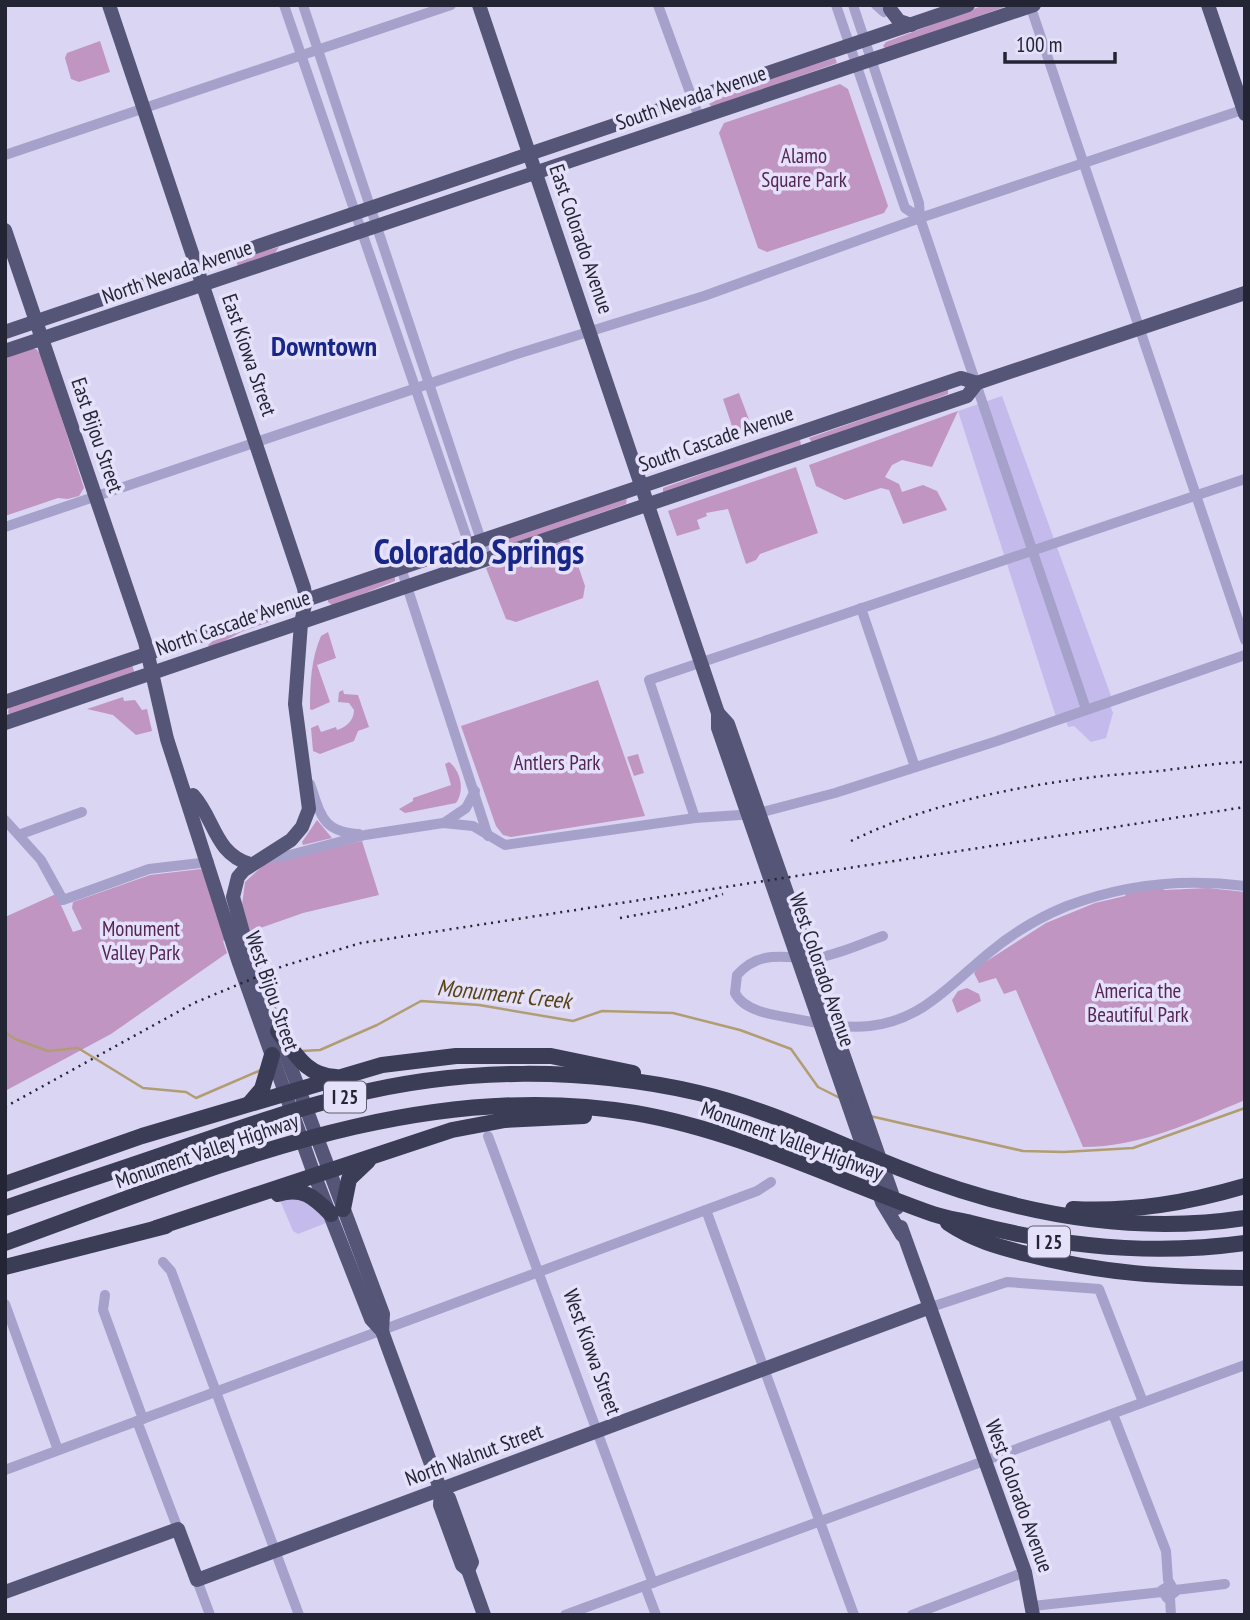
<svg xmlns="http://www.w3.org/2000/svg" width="1250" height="1620" viewBox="0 0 1250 1620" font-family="'PT Sans Narrow',sans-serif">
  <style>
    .green { fill: #c095c2 }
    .plaza { fill: #c4bbec }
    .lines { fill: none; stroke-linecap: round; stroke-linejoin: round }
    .stream { stroke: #b19d72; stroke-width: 2.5 }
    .minor { stroke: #a5a1ca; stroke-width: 10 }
    .major { stroke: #545577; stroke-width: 14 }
    .highway { stroke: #3b3c56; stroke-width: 16 }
    .rail { stroke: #242534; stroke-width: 2.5; stroke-dasharray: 2 5; stroke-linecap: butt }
    .labels { text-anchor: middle; stroke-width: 7; stroke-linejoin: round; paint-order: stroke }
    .shield { fill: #e6e1fa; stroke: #5e5d6f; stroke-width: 2 }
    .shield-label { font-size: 19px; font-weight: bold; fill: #242534 }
    .street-label { font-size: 21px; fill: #242534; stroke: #e6e1fa }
    .park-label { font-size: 21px; fill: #542654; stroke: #e6e1fa }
    .water-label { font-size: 23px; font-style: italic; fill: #584517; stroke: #e6e1fa }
    .district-label { font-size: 28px; font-weight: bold; fill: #182688; stroke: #e6e1fa }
    .town-label { font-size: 35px; font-weight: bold; fill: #182688; stroke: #e6e1fa }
  </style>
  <rect width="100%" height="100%" fill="#dad5f2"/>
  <g class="green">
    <polygon points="984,5 1010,5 886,49 883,46 886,42"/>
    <polygon points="100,41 110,72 79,82 71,79 65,58 67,53"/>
    <polygon points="835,58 837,63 712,107 709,104 744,86"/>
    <polygon points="840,84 848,89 888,206 884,213 767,252 758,248 719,133 724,123"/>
    <polygon points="279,247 275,253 239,268 235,259"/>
    <polygon points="28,348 36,349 41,354 84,488 79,496 68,499 58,498 5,516 5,359"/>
    <polygon points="948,389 948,394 873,423 812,443 809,438"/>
    <polygon points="739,393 754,433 736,438 723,399"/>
    <polygon points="958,411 932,467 902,460 892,465 885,477 899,484 902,492 923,485 937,491 947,510 903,524 889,490 881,488 845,500 816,486 809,465"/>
    <path d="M 800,439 L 801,445 L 663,493 L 663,488 C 709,472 753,453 800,439 Z"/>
    <polygon points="796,467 818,533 760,554 756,560 746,564 728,509 706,513 707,516 697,520 700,529 677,536 668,511"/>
    <polygon points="627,497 626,504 503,547 501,540"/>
    <polygon points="569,539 585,586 583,598 516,622 506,619 486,568"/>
    <polygon points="395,575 395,581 333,606 328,602 328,599"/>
    <polygon points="267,619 269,622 241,632 210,649 208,645 220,635"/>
    <path d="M 328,632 L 336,658 L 317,665 L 330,702 L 312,710 L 310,709 C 310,683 311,659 321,636 Z"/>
    <polygon points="132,664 135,675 11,715 8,713 9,707"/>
    <polygon points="598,680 645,816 511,837 503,835 496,826 461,726"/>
    <path d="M 343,690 L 344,694 L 358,695 L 369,727 L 358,731 L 354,741 L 320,754 L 313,751 L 311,728 L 318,725 L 321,732 L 336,727 L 337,730 C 346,727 354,721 354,710 L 349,703 L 338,702 L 339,692 Z"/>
    <polygon points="123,697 124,701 135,700 142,710 147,709 152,731 136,735 113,715 87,709"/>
    <polygon points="638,754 644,773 634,776 627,757"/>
    <path d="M 449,762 C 461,771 465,791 456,803 L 405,813 L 399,809 L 413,801 L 413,798 L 451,785 L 445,764 Z"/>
    <polygon points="317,820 332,838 303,845 302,842"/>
    <polygon points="362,841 379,895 303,913 223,941 227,953 111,1034 5,1091 5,917 56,894 73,932 82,929 72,908 73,902 150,875 201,869 204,872 219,919 242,905 245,882 266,863"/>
    <path d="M 1159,887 L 1165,890 L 1208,888 L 1245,892 L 1245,1100 C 1192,1122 1141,1147 1083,1147 L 1016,990 L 1004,994 L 996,978 L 979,983 L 974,973 L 979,966 L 1046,923 L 1095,903 L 1125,896 L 1127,892 Z"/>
    <polygon points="967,988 979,994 981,1001 957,1013 952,1000 958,991"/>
  </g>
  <g class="plaza">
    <polygon points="1002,396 1114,704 1110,705 1113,713 1106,738 1091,742 1074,726 1068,727 1066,721 1057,720 958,411"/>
    <polygon points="290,1195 320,1209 326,1223 298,1234 293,1231 279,1198"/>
  </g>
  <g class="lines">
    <g class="stream">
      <polyline points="5,1032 15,1039 48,1051 78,1048 143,1088 186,1092 196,1098 261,1070"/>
      <polyline points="302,1051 320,1050 377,1025 421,1001 479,1005 573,1021 602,1011 673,1013 740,1030 791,1049 818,1087 840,1098"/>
      <polyline points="870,1116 1023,1151 1064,1152 1133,1148 1245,1108"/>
    </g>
    <g class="minor">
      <polyline points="284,5 475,562"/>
      <polyline points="303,5 487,558"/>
      <polyline points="658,5 699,117"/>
      <polyline points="836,5 905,208 920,218"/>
      <polyline points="853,5 919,203 920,218 1086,709"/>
      <polyline points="876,5 884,12 892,5"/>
      <polyline points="1030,5 1245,640"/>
      <polyline points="5,155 451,5"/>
      <polyline points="5,527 517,354 704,296 920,218 1245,109"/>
      <polyline points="401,568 488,836"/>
      <polyline points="861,608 915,767"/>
      <path d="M 310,784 C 321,815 322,832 359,834"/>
      <polyline points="695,818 649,680 1245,479"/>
      <polyline points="5,820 41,860 63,900 149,869 209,862"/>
      <polyline points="444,823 466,808 475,791"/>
      <polyline points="21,834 82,812"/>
      <polyline points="262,858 282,857 365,835 443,823 473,826 505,845 695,818 755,814 835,793 997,741 1245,655"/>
      <path d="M 883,936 C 863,943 840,954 820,957 C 790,961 763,946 737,975 L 735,993 C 744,1011 773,1015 791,1018 C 816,1023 845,1029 870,1026 C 923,1020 952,983 990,952 C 1013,933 1040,917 1067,906 C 1125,884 1184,878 1245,886"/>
      <polyline points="488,1136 653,1583"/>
      <polyline points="706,1210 854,1615"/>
      <polyline points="163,1262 171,1271 299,1615"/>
      <polyline points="105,1295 103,1310 143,1419"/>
      <polyline points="5,1304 58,1450"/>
      <polyline points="928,1308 1007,1282 1099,1289 1143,1402"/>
      <polyline points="1113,1414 1166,1551 1168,1580 1175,1592 1167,1598 1162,1590 1170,1585"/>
      <polyline points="137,1421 178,1529"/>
      <polyline points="5,1470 757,1191 771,1182"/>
      <polyline points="197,1580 210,1615"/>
      <polyline points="645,1586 656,1615"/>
      <polyline points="1175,1590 1225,1584"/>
      <polyline points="1170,1598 1171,1615"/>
      <polyline points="1033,1606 1162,1592"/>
      <polyline points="565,1615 1245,1365"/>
      <polyline points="912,1615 1025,1572"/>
    </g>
    <g class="major">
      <polyline points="109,5 304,588 306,600 301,623 295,704 309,809 302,827 291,840 244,870 238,877 233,897 251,961 383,1314 382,1331"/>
      <polyline points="479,5 718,713 718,728 882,1202 902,1235"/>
      <polyline points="1208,5 1245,114"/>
      <polyline points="890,9 899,21 911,25"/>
      <polyline points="5,230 145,642 167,739 239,963 314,1174 371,1319 382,1331 387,1345 441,1491 440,1505 462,1565 468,1570 484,1615"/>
      <polyline points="5,332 968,5"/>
      <polyline points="5,351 1034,5"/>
      <polyline points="5,702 961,378 977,383"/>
      <polyline points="718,713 728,724 897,1208"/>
      <polyline points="5,723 967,396 977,383 1245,293"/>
      <path d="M 193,795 C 215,819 214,853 250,864"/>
      <polyline points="901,1227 1025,1572 1033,1615"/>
      <polyline points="441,1491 449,1498 472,1562 468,1570"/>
      <polyline points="5,1592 178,1529 197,1580 928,1308"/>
    </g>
    <g class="highway">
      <path d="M 278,1031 C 295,1053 306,1076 336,1077"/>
      <polyline points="250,1103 262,1089 272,1055"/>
      <polyline points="5,1184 142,1136 382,1065 456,1056 551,1056 633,1073"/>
      <path d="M 278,1194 C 302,1186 314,1197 331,1214"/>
      <path d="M 5,1208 C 62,1188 119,1170 176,1150 C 233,1131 290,1110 348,1096 C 462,1067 585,1067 699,1093 C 768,1109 833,1142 899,1168 C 1009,1212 1126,1236 1245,1218"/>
      <polyline points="343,1209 349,1179 368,1161"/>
      <path d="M 1073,1209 C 1133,1212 1187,1203 1245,1186"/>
      <path d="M 948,1223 C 973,1240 999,1247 1027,1254 C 1102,1274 1168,1277 1245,1278"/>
      <polyline points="156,1228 452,1130 505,1120 584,1116"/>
      <path d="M 5,1243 C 207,1171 415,1076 635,1113 C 739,1131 834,1179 933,1214 C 945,1218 958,1220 971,1223 C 1062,1247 1151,1256 1245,1243"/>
      <polyline points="5,1267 166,1226"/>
    </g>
    <g class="rail">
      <path d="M 851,841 C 939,798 1051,779 1148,772 C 1181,769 1212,763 1245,762"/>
      <polyline points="620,918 682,907 723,894"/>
      <polyline points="5,1107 194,1003 283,966 361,943 1245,807"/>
    </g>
  </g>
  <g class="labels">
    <g class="shield">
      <rect x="324" y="1081.5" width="42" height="31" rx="5"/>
      <rect x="1028" y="1226.5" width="42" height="31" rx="5"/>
    </g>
    <g class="shield-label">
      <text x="345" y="1104">I 25</text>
      <text x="1049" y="1249">I 25</text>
    </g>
    <g class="street-label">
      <text transform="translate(691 98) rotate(-19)" y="7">South Nevada Avenue</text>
      <text transform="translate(581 239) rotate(71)" y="7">East Colorado Avenue</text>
      <text transform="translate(177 272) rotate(-19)" y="7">North Nevada Avenue</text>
      <text transform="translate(249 355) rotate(71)" y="7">East Kiowa Street</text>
      <text transform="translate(97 435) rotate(71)" y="7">East Bijou Street</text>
      <text transform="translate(716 439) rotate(-19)" y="7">South Cascade Avenue</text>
      <text transform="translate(233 623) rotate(-19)" y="7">North Cascade Avenue</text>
      <text transform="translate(822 970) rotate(71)" y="7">West Colorado Avenue</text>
      <text transform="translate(272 991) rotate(71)" y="7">West Bijou Street</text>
      <text transform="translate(792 1141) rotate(20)" y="7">Monument Valley Highway</text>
      <text transform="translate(207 1151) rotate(-19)" y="7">Monument Valley Highway</text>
      <text transform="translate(592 1352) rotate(70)" y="7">West Kiowa Street</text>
      <text transform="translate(474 1455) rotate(-20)" y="7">North Walnut Street</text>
      <text transform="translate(1019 1496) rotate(70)" y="7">West Colorado Avenue</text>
    </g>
    <g class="park-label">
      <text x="804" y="163">Alamo<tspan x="804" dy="24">Square Park</tspan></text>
      <text x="557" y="770">Antlers Park</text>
      <text x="141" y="936">Monument<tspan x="141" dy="24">Valley Park</tspan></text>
      <text x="1138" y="998">America the<tspan x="1138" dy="24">Beautiful Park</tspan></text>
    </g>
    <g class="water-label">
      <text transform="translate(504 994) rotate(6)" y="8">Monument Creek</text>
    </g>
    <g class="district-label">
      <text x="324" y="356">Downtown</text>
    </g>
    <g class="town-label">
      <text x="479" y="564">Colorado Springs</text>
    </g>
  </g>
  <rect width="1250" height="1620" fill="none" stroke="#242534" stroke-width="14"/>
  <path d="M1005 52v10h110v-10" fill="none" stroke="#242534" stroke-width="3.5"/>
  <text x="1016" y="52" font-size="21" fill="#242534" stroke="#e6e1fa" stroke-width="5" paint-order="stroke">100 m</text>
</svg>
